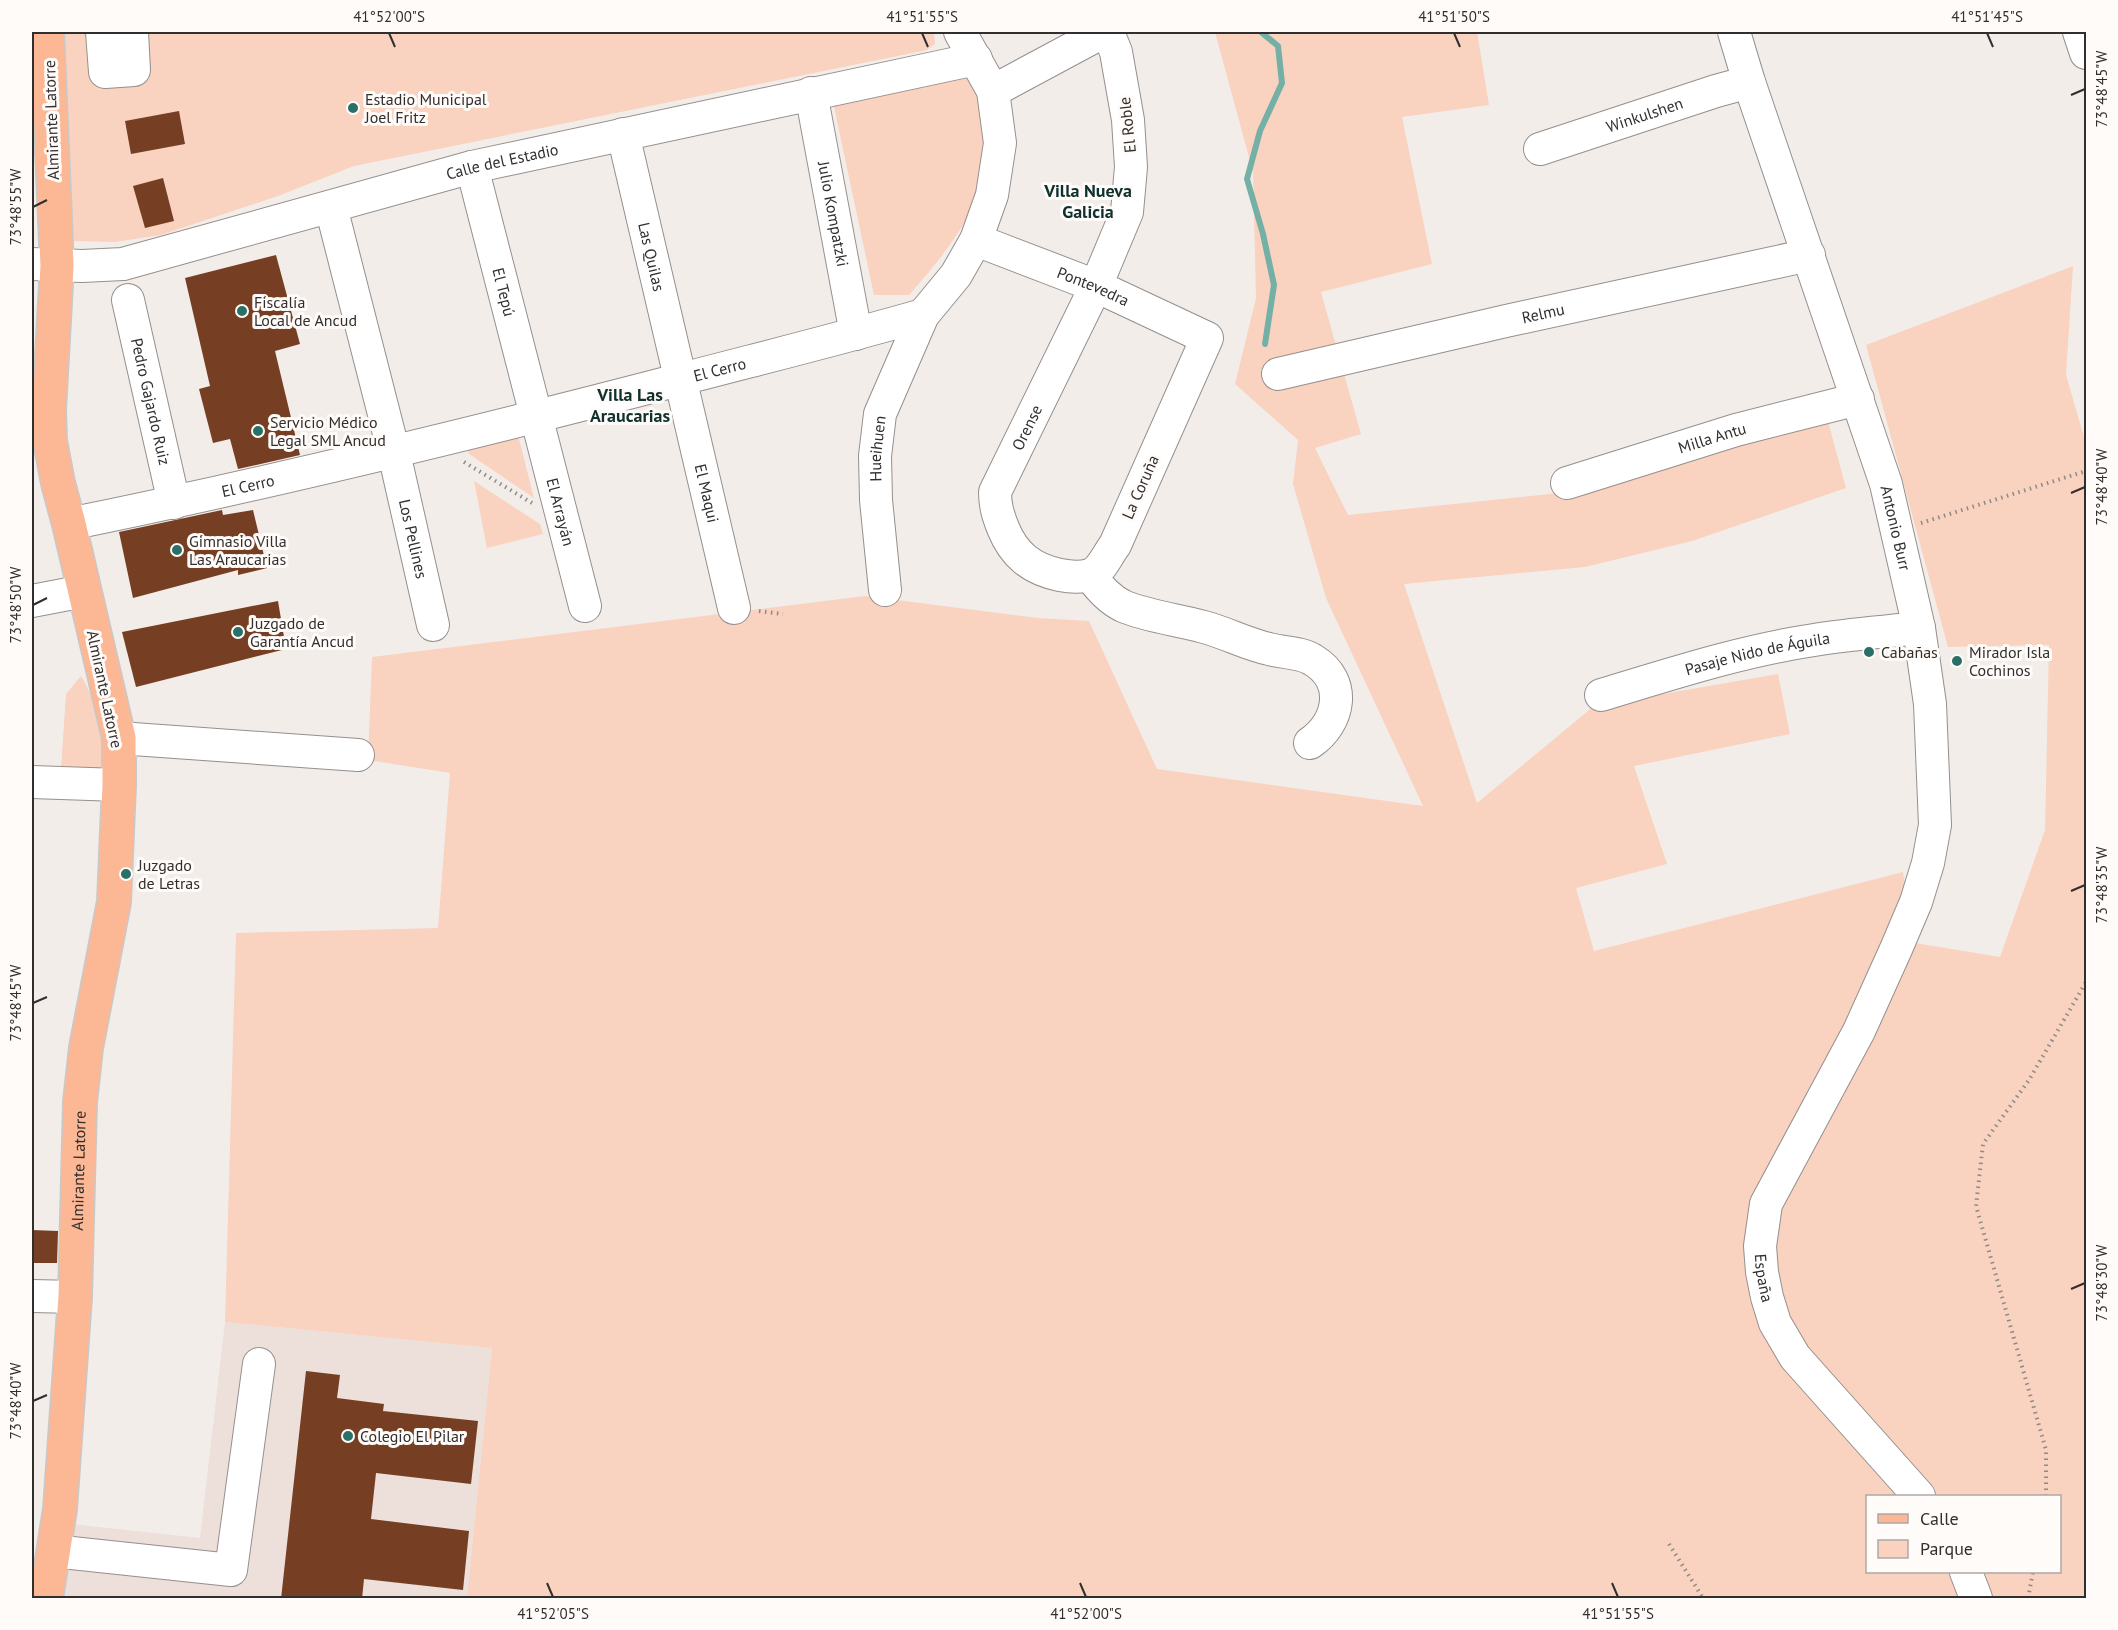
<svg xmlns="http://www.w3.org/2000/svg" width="2118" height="1630" viewBox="0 0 2118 1630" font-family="'PT Sans',sans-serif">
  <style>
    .built { fill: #eddfd9 }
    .green { fill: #f9d2c0; fill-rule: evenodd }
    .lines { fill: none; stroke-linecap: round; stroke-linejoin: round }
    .stream { stroke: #74b0a6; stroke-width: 6 }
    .building { fill: #763f23 }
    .minor-casing { stroke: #958f8d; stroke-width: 34 }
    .major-casing { stroke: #c9c9c9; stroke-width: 36 }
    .path { stroke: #8e8a88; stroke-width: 4; stroke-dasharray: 1.5 4.5; stroke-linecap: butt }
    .minor { stroke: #fff; stroke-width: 32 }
    .major { stroke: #fcb795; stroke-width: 33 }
    .ticks { fill: none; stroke: #312f2e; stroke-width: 2 }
    .poi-dot { fill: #297067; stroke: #fffbf9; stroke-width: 2 }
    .labels { text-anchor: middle; stroke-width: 6; stroke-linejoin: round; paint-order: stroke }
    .poi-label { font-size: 16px; fill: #312f2e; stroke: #fffbf9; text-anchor: start }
    .street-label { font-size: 16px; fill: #312f2e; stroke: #fffbf9 }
    .neighbourhood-label { font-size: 18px; font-weight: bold; fill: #0f312d; stroke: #fffbf9 }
    .neatline { fill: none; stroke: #312f2e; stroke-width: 2 }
    .ticks-label { font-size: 15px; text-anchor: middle; fill: #312f2e }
  </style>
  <rect width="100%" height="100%" fill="#f3edea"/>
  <polygon class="built" points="225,1322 492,1348 467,1598 60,1598 71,1524 200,1538"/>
  <g class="green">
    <polygon points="61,32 934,32 935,44 927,50 354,166 278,196 161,235 115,242 74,241"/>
    <path d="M 1215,32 L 1477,32 L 1489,105 L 1402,117 L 1432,264 L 1321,292 L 1361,434 L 1315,448 L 1348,515 L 1578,491 L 1828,421 L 1846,488 L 1692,541 L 1585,567 L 1404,584 L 1477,803 L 1594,706 L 1778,674 L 1790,734 L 1634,766 L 1667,864 L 1576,888 L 1594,951 L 1903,872 L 1915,943 L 2000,957 L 2045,830 L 2049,645 L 1948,647 L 1866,345 L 2073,266 L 2066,375 L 2086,444 L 2086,1598 L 467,1598 L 492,1348 L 225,1322 L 236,933 L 438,928 L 450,773 L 368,760 L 372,657 L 865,596 L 1038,618 L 1089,621 L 1157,769 L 1423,806 L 1326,598 L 1293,484 L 1298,440 L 1235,384 L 1256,298 L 1253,172 ZM 1868,1496 L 2060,1496 L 2060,1572 L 1868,1572 Z"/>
    <path d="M 969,70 C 974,79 980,89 983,99 C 1006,180 959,238 909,295 L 874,295 L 833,102 Z"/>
    <polygon points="514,431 519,439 534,498 469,454 464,440"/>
    <polygon points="474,481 540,524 543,534 487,548"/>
    <path d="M 81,676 C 99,706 103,736 103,770 L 61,769 L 66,694 Z"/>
  </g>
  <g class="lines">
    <polyline class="stream" points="1261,32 1278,46 1282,83 1260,131 1247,179 1263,234 1274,285 1265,344"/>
  </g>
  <g class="building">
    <polygon points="179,111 185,144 131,154 125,121"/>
    <polygon points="163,178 174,221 145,228 133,186"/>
    <polygon points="276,255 300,344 275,351 300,455 238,469 230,439 213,443 199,389 210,386 185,278"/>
    <polygon points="222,510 223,515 253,510 267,568 238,575 238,570 133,598 119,532"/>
    <polygon points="278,601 286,649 136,687 122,632"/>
    <polygon points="32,1230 58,1231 57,1263 32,1263"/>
    <polygon points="306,1371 340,1375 337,1398 384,1404 383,1411 478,1421 471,1484 376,1473 371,1519 469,1531 463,1590 364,1579 362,1599 281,1599"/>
  </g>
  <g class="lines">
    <g class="minor-casing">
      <g id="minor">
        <polyline points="102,32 105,72 134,70 132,32"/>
        <path id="s1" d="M 1734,32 L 1749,82 L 1886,484 L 1919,628 L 1930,704 L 1935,825 L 1928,863 L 1916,902 L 1896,949 L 1859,1031 L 1766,1204 L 1760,1246 L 1762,1272 L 1767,1297 L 1775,1323 L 1795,1357 L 1919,1496"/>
        <polyline points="2079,32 2086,53"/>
        <polyline points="993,91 1103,32"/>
        <path id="s2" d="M 811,93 L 856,334"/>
        <path id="s3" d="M 623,134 L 734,608"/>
        <path id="s4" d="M 1540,149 L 1716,91 L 1749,82"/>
        <path id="s5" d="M 472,167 L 585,606"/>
        <path id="s6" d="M 331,207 L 394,453 L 433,625"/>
        <path id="s7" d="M 976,240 L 1096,286 L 1207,338 L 1115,545 C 1108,554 1102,569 1092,574 C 1082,578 1070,577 1060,575 C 1031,569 1014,555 1003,528 C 998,515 995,506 995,492 L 1096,286 L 1127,212 L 1131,167 L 1128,120 L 1116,52 L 1108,32"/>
        <path id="s8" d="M 32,264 L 82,266 L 123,264 L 472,167 L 976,59"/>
        <path id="s9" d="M 128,300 L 174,503"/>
        <path id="s10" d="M 1278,374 L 1506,321 L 1809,255"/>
        <path id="s11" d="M 1567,483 L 1736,430 L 1858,399"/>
        <path id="s12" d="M 69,524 C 275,482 479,432 682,379 C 762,358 843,338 923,315 L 956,275 L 976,240 L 992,195 L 1000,143 L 993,91 L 960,32"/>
        <path d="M 1090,575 C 1099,588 1109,599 1123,606 C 1146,616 1179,620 1204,627 C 1226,633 1247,644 1269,649 C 1283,653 1301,652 1313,660 C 1348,681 1340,723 1310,743"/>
        <path id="s13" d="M 885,590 L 876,500 L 875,456 L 880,414 L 923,315"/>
        <polyline points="32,601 84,591"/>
        <path id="s14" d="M 1601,695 C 1671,674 1741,651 1814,640 C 1848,634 1884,632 1919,628"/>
        <polyline points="119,738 358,755"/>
        <polyline points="32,782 119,785"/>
        <polyline points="32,1296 75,1297"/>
        <polyline points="53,1551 231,1570 259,1364"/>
        <polyline points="1966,1572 1976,1598"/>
      </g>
    </g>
    <g class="major-casing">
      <g id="major">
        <path id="s15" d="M 46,1598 L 60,1509 L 75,1297 L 80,1102 L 86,1048 L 114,902 L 119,785 L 119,738 L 69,524 L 58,483 L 50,441 L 49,410 L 57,266 L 47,32"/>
      </g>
    </g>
    <g class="path">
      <polyline points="464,462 532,503"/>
      <polyline points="1921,523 2086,471"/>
      <polyline points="759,611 783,614"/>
      <polyline points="2046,1496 2046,1450 1976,1206 1983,1144 2029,1080 2086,982"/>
      <polyline points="1669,1544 1703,1598"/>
      <polyline points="2028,1598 2033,1572"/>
    </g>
    <use href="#minor" class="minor"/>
    <use href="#major" class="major"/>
  </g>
  <path class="ticks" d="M 389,33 L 395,47M 922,33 L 928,47M 1454,33 L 1460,47M 1987,33 L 1993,47M 2071,95 L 2085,89M 33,207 L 47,200M 2071,493 L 2085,487M 33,605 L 47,598M 2071,891 L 2085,885M 33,1003 L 47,997M 2071,1289 L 2085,1283M 33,1401 L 47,1395M 547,1583 L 553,1597M 1080,1583 L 1086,1597M 1612,1583 L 1618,1597"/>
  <g class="poi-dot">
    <circle cx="353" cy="108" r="6"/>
    <circle cx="242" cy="311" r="6"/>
    <circle cx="258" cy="431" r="6"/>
    <circle cx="177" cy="550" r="6"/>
    <circle cx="238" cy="632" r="6"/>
    <circle cx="1869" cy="652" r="6"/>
    <circle cx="1957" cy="661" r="6"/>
    <circle cx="126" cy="874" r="6"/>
    <circle cx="348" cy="1436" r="6"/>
  </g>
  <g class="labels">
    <g class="poi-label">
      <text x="365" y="105">Estadio Municipal<tspan x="365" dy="18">Joel Fritz</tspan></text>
      <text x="254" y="308">Fiscalía<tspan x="254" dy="18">Local de Ancud</tspan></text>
      <text x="270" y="428">Servicio Médico<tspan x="270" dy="18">Legal SML Ancud</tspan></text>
      <text x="189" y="547">Gimnasio Villa<tspan x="189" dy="18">Las Araucarias</tspan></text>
      <text x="250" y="629">Juzgado de<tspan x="250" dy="18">Garantía Ancud</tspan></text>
      <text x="1881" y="658">Cabañas</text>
      <text x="1969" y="658">Mirador Isla<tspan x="1969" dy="18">Cochinos</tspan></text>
      <text x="138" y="871">Juzgado<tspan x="138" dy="18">de Letras</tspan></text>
      <text x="360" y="1442">Colegio El Pilar</text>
    </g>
    <g class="street-label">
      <text dy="6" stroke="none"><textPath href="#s4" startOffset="110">Winkulshen</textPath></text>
      <text transform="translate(51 120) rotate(-92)" y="6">Almirante Latorre</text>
      <text transform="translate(1127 125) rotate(-96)" y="6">El Roble</text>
      <text dy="6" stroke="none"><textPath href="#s8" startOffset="484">Calle del Estadio</textPath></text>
      <text dy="6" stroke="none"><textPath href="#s2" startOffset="123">Julio Kompatzki</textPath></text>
      <text dy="6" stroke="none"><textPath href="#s3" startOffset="126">Las Quilas</textPath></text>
      <text dy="6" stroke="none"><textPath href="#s7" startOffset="126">Pontevedra</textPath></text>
      <text dy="6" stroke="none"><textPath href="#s5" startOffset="129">El Tepú</textPath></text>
      <text dy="6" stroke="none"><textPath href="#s10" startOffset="272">Relmu</textPath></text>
      <text dy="6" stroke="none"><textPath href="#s12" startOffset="669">El Cerro</textPath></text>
      <text dy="6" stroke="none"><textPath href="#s9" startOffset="104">Pedro Gajardo Ruiz</textPath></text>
      <text dy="6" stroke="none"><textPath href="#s7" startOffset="734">Orense</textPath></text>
      <text dy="6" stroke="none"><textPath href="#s11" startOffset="152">Milla Antu</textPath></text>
      <text dy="6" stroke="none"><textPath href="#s13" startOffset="142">Hueihuen</textPath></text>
      <text dy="6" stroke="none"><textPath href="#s12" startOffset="183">El Cerro</textPath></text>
      <text transform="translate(1140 487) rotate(-66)" y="6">La Coruña</text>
      <text dy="6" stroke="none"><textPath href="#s3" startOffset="369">El Maqui</textPath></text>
      <text dy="6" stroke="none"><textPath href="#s5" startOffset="356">El Arrayán</textPath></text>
      <text dy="6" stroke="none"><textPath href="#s1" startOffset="522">Antonio Burr</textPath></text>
      <text dy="6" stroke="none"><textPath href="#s6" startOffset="342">Los Pellines</textPath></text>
      <text dy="6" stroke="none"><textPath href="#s14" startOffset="162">Pasaje Nido de Águila</textPath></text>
      <text transform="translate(105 689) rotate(78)" y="6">Almirante Latorre</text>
      <text dy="6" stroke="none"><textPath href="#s15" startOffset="429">Almirante Latorre</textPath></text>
      <text dy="6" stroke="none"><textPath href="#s1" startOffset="1314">España</textPath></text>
    </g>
    <g class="neighbourhood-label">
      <text x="1088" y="197">Villa Nueva<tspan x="1088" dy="21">Galicia</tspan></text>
      <text x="630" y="401">Villa Las<tspan x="630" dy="21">Araucarias</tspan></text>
    </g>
  </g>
  <rect width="2118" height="1630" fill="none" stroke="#fffbf9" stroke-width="66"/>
  <rect x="1866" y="1495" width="195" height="78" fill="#fffbf9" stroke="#ada9a8" stroke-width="1.5"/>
  <rect x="1878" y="1514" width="30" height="9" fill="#fcb795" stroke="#ada9a8" stroke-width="1.5"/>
  <text x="1920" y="1525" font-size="18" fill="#312f2e">Calle</text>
  <rect x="1878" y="1540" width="30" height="18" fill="#f9d2c0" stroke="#ada9a8" stroke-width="1.5"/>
  <text x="1920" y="1555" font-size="18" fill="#312f2e">Parque</text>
  <rect x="33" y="33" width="2052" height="1564" class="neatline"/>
  <g class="ticks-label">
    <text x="389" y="22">41°52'00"S</text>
    <text x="922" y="22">41°51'55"S</text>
    <text x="1454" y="22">41°51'50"S</text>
    <text x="1987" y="22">41°51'45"S</text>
    <text transform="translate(2102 89) rotate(-90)" y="5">73°48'45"W</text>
    <text transform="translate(16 207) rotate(-90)" y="5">73°48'55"W</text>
    <text transform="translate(2102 487) rotate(-90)" y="5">73°48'40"W</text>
    <text transform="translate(16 605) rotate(-90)" y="5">73°48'50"W</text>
    <text transform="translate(2102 885) rotate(-90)" y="5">73°48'35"W</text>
    <text transform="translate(16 1003) rotate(-90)" y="5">73°48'45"W</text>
    <text transform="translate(2102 1283) rotate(-90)" y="5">73°48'30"W</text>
    <text transform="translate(16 1401) rotate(-90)" y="5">73°48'40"W</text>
    <text x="553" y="1619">41°52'05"S</text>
    <text x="1086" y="1619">41°52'00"S</text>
    <text x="1618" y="1619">41°51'55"S</text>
  </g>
</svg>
